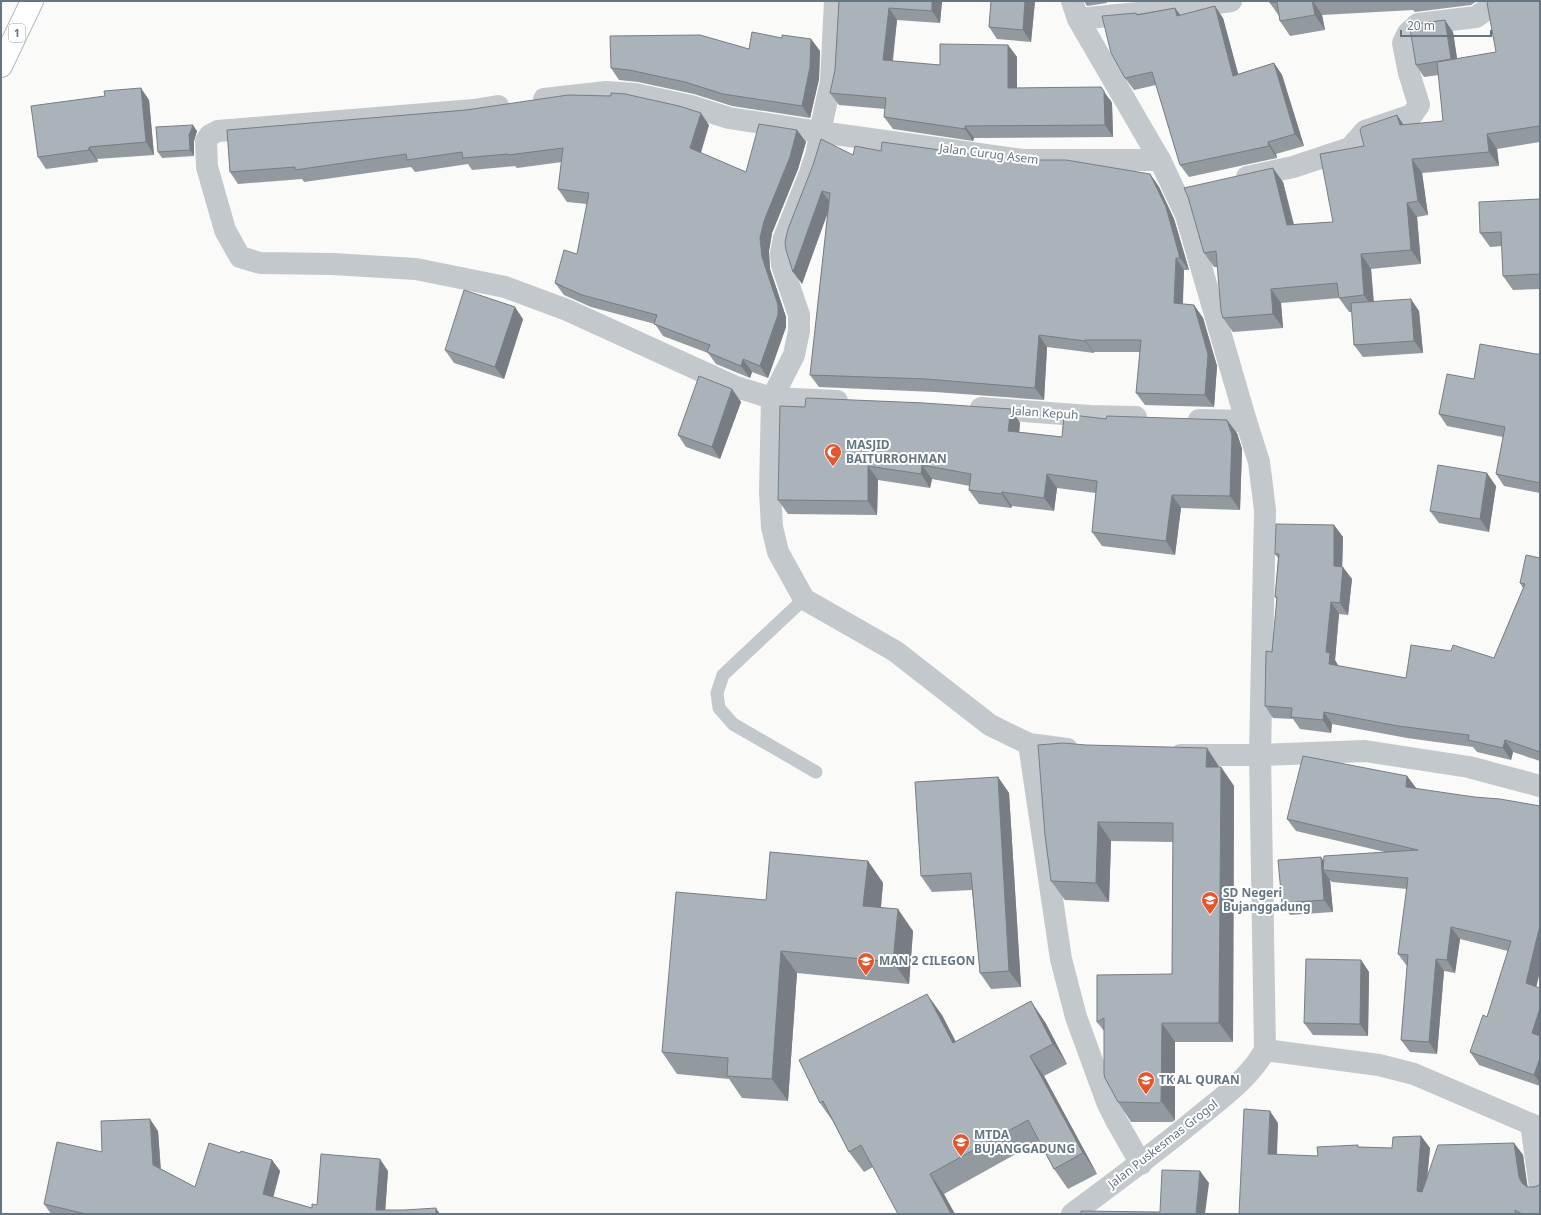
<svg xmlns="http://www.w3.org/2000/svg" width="1541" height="1215" viewBox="0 0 1541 1215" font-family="'Noto Sans',sans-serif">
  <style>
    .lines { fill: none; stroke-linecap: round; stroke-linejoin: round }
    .highway-casing { stroke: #b4b9bd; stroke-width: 24 }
    .lane { stroke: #c3c8cc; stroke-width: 13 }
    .street { stroke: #c3c8cc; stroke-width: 22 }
    .highway { stroke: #fff; stroke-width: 22 }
    .wall { fill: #929a9f }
    .shaded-wall { fill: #777d82 }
    .building { fill: #aab3b9; stroke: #777d82 }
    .labels { text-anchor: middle; stroke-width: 4; stroke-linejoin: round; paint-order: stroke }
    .shield { fill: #fff; stroke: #939fa8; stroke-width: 1 }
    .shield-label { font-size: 11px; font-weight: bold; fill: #657683 }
    .street-label { font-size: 12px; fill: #657683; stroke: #fff }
    .poi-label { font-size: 12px; font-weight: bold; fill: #657683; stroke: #fff; text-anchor: start }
  </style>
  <rect width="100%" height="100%" fill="#fafaf8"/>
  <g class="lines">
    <g class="highway-casing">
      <polyline id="highway" points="1,66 32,1"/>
    </g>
    <polyline class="lane" points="804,599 723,675 717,693 719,708 733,724 816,772"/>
    <g class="street">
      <polyline points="835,1 831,81 820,132 1023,160 1160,160"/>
      <path d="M 1072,1 L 1078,19 L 1160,160 L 1186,215 L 1246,421 L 1259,462 L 1265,510 L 1260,755 L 1265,1050 C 1250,1078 1220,1099 1196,1119 C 1156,1152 1114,1183 1072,1214"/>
      <polyline points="1078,19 1167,10 1231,1"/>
      <polyline points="544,99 606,92 635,94 691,106 729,118 820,132 817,152 810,173 784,238 781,253 782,265 799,315 799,331 794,355 772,398 770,492 772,527 778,552 804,599 895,651 990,725 1029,744 1067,749"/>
      <polyline points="498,106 474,110 218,131 210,135 206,141 207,167 225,230 240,257 260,263 333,264 416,269 505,287 567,310 736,387 772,398 837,401"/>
      <polyline points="1247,177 1293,167 1350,148 1365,131 1412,115 1419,105 1409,73 1403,43 1408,33 1418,24 1476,17 1498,1"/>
      <polyline points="981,408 1090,416 1136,417"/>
      <polyline points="1199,420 1246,421"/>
      <polyline points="1029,744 1061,959 1076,1017 1107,1102 1117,1122 1141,1164"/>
      <polyline points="1181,755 1260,755 1365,751 1469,767 1540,786"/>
      <polyline points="1265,1050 1379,1065 1414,1074 1540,1128"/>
      <polyline points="1531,1124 1540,1187"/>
    </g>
    <use href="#highway" class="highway"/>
  </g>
  <g class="wall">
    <polygon points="839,1 942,1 940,23 897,20 893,61 940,65 1008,45 1017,57 1017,88 1110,99 1112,103 1113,137 974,138 973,141 893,129 884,117 885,109 839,105 830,93 835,70"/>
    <polygon points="991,1 1035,1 1031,42 997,39 989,27"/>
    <polygon points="1084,1 1106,1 1107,3 1087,6"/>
    <polygon points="1270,1 1477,1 1471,5 1415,12 1413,10 1322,15 1325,30 1290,36 1280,21 1279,16 1270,3"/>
    <polygon points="1540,1 1540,142 1497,149 1499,166 1422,173 1428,215 1417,217 1421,264 1371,269 1374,302 1419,311 1423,353 1363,357 1354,345 1352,312 1349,312 1339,298 1281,303 1283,328 1233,332 1223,318 1218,267 1214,267 1204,253 1283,182 1294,224 1333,222 1364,146 1397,115 1404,125 1443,121 1439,75 1424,77 1416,65 1453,32 1457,59 1496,52"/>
    <polygon points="1175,8 1180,15 1223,18 1238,74 1274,63 1282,75 1304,146 1276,154 1277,158 1189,177 1180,165 1156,85 1134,90 1125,78 1136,13 1137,14"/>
    <polygon points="782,38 811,39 820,51 819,79 810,118 732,106 694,94 638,82 619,80 611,68 749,49"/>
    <polygon points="149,100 154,155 97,159 98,162 46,169 38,157"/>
    <polygon points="709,125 701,153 746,172 797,130 806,142 798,169 772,233 769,251 770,269 786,317 786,327 768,378 752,372 750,378 716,364 708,353 663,336 655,324 591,307 564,295 555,283 577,254 587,204 567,202 558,189 562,162 517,168 515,166 472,170 468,164 415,172 411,167 304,182 302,179 238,184 230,172 227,130"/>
    <polygon points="197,131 194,141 194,156 162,158 158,152"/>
    <polygon points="881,151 1013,160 1150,174 1159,187 1174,219 1189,270 1184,270 1183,304 1194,305 1203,318 1217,366 1214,407 1145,405 1136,393 1140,352 1094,352 1094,353 1047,347 1044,400 935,392 819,387 810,375 828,210 802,284 788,229 853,155"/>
    <polygon points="1540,199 1540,289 1513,290 1503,276 1502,246 1490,247 1480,233"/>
    <polygon points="523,319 504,379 454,363 445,350"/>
    <polygon points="1536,354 1540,354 1540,493 1504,486 1496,474 1503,437 1447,426 1439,414 1474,379"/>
    <polygon points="732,389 741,402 720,459 686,447 678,435"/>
    <polygon points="1011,409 1020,423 1019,432 1062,437 1237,433 1242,449 1240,510 1181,508 1175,555 1102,546 1092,532 1096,493 1057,488 1054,511 1012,506 1011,508 979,504 969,490 970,486 932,479 930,488 878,480 877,515 788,514 778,500"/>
    <polygon points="1496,486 1489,532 1439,523 1430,511"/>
    <polygon points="1334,525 1343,537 1342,567 1352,579 1348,615 1339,614 1335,660 1338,666 1406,678 1494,658 1523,588 1520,583 1540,558 1540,761 1513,752 1511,760 1477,752 1473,747 1407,738 1332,724 1331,733 1300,729 1293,719 1273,718 1265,706 1272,652 1277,599 1275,597 1278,558 1275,554"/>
    <polygon points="1220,767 1221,767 1234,786 1233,1042 1175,1042 1175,1120 1172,1122 1131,1122 1118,1102 1104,1031 1097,1022 1172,974 1173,842 1111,841 1109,902 1065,900 1051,881 1045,835"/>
    <polygon points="1407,776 1416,788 1416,789 1540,806 1536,987 1540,988 1540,1086 1479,1065 1470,1052 1487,1017 1508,951 1460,939 1455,973 1444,971 1437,1054 1410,1052 1401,1040 1407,966 1398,954 1407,889 1332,882 1330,880 1333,912 1290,915 1282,903 1324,860 1385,852 1296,831 1287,819"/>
    <polygon points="998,777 1009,793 1021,987 991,989 980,973 972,890 932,892 921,876"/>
    <polygon points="868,861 883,883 881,907 913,931 909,984 797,973 788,1101 742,1098 729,1079 677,1074 662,1052 766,900"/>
    <polygon points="1361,960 1369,972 1368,1036 1313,1035 1304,1023"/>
    <polygon points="942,1015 955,1042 1045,1022 1067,1064 1044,1076 1097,1174 1068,1189 1054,1169 1039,1141 944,1194 873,1167 864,1172 849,1152 834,1123 820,1103"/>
    <polygon points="1278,1123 1277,1155 1318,1156 1360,1147 1392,1148 1421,1136 1430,1148 1427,1178 1514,1143 1523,1155 1527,1187 1534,1187 1539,1185 1540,1214 1239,1214"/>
    <polygon points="158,1131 161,1169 195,1187 240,1153 272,1160 280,1171 273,1197 312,1208 388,1171 385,1210 440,1214 51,1214 44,1204 102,1152"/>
  </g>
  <g class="shaded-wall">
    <polygon points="932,1 942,1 940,23 932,11"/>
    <polygon points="1025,1 1035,1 1031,42 1023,30"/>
    <polygon points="1313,1 1322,15 1325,30 1315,15"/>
    <polygon points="1215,6 1223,18 1242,88 1233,76"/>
    <polygon points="889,8 897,20 891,72 883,60"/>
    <polygon points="1175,8 1184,20 1177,16"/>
    <polygon points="1445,20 1453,32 1459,71 1451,59"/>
    <polygon points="811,39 820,51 819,79 810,118 802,106"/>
    <polygon points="1008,45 1017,57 1017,100 1008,88"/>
    <polygon points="1274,63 1282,75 1304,146 1295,134"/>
    <polygon points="1101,87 1112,103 1113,137 1105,125"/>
    <polygon points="141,88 149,100 154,155 146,142"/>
    <polygon points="701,113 709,125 698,161 690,148"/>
    <polygon points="1397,115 1407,130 1400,125"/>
    <polygon points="193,125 197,131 194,141 194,156 190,150 189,135"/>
    <polygon points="965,126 974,138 973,141 965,129"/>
    <polygon points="797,130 806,142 798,169 772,233 769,251 770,269 786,317 786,327 768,378 760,366 762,257 760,238 764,221"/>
    <polygon points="1487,134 1497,149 1499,166 1489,152"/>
    <polygon points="1268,142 1276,154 1277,158 1269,146"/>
    <polygon points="89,147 97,159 98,162 89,150"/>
    <polygon points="1412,159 1422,173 1428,215 1418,201"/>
    <polygon points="1273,168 1283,182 1297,239 1287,225"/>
    <polygon points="1150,174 1159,187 1174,219 1189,270 1180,258"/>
    <polygon points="822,191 831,204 802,284 793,272"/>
    <polygon points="1407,203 1417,217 1421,264 1411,250"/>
    <polygon points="1361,254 1371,269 1374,309 1364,295"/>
    <polygon points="1176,258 1184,270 1182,315 1174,303"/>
    <polygon points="1271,289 1281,303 1283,328 1273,314"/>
    <polygon points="1411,299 1419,311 1423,353 1414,341"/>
    <polygon points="1194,305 1203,318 1217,366 1214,407 1205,395"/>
    <polygon points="515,307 523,319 504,379 495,367"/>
    <polygon points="1039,335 1047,347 1044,400 1035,388"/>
    <polygon points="1085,340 1094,352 1094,353 1085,341"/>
    <polygon points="743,359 752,372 750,378 741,366"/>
    <polygon points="732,389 741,402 720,459 712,447"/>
    <polygon points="1011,409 1020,423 1018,444 1008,431"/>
    <polygon points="1227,420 1237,433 1242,449 1240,510 1230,496"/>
    <polygon points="922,465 932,479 930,488 921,474"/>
    <polygon points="868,466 878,480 877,515 868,501"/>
    <polygon points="1487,473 1496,486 1489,532 1480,519"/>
    <polygon points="1047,474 1057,488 1054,511 1044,498"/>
    <polygon points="1002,492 1012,506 1011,508 1002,494"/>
    <polygon points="1172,495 1181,508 1175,555 1166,541"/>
    <polygon points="1334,525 1343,537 1342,574 1343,567 1352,579 1348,615 1340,603 1334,566"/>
    <polygon points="1331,602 1339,614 1335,660 1338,665 1337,676 1329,664 1326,652"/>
    <polygon points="1324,712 1332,724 1331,733 1323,720"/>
    <polygon points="1505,740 1513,752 1511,760 1503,748"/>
    <polygon points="1207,748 1220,768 1206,767"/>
    <polygon points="1221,767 1234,786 1233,1042 1219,1023"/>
    <polygon points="1407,776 1416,788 1414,799 1406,787"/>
    <polygon points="998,777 1009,793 1021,987 1009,971"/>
    <polygon points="1098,822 1111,841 1109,902 1096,883"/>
    <polygon points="1321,857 1330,869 1323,870 1330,880 1333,912 1324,900"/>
    <polygon points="868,861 883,883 879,928 863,906"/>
    <polygon points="898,909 913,931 909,984 893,962"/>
    <polygon points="1540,925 1540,972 1534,996 1526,983"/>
    <polygon points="1451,927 1460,939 1455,973 1447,960"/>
    <polygon points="781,951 797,973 788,1101 772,1079"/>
    <polygon points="1436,959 1444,971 1437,1054 1429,1042"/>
    <polygon points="1361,960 1369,972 1368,1036 1360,1024"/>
    <polygon points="927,994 942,1015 967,1063 953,1043"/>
    <polygon points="1031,1001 1045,1022 1067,1064 1053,1044"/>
    <polygon points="1540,1008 1540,1044 1532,1033"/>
    <polygon points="1162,1023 1175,1042 1175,1120 1161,1101"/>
    <polygon points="1030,1056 1044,1076 1097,1174 1083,1153"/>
    <polygon points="1540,1058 1540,1083 1534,1075"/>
    <polygon points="1270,1111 1278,1123 1276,1166 1268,1154"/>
    <polygon points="150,1119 158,1131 161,1177 153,1165"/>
    <polygon points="1421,1136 1430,1148 1425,1202 1417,1191"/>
    <polygon points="1514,1143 1523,1155 1528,1189 1522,1183 1519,1177"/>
    <polygon points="380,1159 388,1171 385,1214 376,1210"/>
    <polygon points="272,1160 280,1171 271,1206 263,1194"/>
    <polygon points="1200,1171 1209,1183 1205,1214 1196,1214"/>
    <polygon points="930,1174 944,1194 955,1214 951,1214"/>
    <polygon points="436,1208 440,1214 436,1214"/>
  </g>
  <g class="building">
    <polygon points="839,1 932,1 932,11 889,8 883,60 940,65 940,44 1008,45 1008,88 1101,87 1104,91 1105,125 965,126 965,129 884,117 886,98 830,93 835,70"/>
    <polygon points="991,1 1025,1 1023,30 989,27"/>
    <polygon points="1270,1 1312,1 1315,15 1280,21 1277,2 1270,3"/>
    <polygon points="1489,1 1540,1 1540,139 1539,126 1487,134 1489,152 1412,159 1418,201 1407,203 1411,250 1361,254 1364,295 1339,298 1337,283 1271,289 1273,314 1223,318 1221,311 1216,251 1204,253 1188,197 1184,188 1273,168 1287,225 1333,222 1320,154 1364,146 1360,130 1362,127 1397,115 1400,125 1443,121 1437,62 1496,52 1487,3"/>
    <polygon points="1215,6 1233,76 1274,63 1295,134 1268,142 1269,146 1180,165 1152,72 1125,78 1111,53 1102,16 1136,13 1137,15 1175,8 1177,16"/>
    <polygon points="1445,20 1451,59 1416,65 1410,28 1415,24"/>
    <polygon points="752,32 782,38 782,35 811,39 810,67 802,106 723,94 685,82 629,70 611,68 610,36 700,35 749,49"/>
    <polygon points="141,88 146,142 89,147 89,150 38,157 31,106 105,96 104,91"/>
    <polygon points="611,93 625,94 679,106 701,113 690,148 746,172 759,124 797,130 790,157 764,221 760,238 762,257 778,305 778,315 760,366 743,359 741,366 707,352 710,345 654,324 657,315 582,295 555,283 564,250 577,254 589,193 558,189 563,148 508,155 508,154 463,158 462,152 407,160 406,154 295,170 295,167 230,172 227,130 466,110 568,95 611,96"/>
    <polygon points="193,125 189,135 190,150 158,152 156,127"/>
    <polygon points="821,139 853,155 855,146 881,151 882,142 1013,160 1066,160 1150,174 1166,207 1180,258 1176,258 1174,303 1194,305 1208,354 1205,395 1136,393 1141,340 1085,340 1085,341 1039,335 1035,388 926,379 810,375 830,193 822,191 793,272 786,250 785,242 788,229 813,165"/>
    <polygon points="1540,199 1540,274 1503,276 1501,232 1480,233 1479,202"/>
    <polygon points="464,290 515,307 495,367 445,350"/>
    <polygon points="1411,299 1414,341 1354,345 1351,303"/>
    <polygon points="1480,344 1536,354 1540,354 1540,483 1496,474 1505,427 1439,414 1447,374 1474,379"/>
    <polygon points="699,376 732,389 712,447 678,435"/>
    <polygon points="806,398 924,403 1011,409 1008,431 1062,437 1064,414 1106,419 1107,416 1227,420 1232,435 1230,496 1172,495 1166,541 1092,532 1097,481 1047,474 1044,498 1002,492 1002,494 969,490 971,474 922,465 921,474 868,466 868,501 778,500 780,406 805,407"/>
    <polygon points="1438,465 1487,473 1480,519 1430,511"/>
    <polygon points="1276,524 1334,525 1334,566 1343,567 1340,603 1331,602 1326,652 1330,653 1329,664 1406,678 1411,645 1451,651 1453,645 1494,658 1525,584 1520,583 1526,555 1540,558 1540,752 1505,740 1503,748 1468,740 1469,735 1398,726 1324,712 1323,720 1291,717 1292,708 1265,706 1266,651 1272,652 1277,597 1275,597 1279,554 1275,554"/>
    <polygon points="1063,743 1086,745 1207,748 1206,767 1221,767 1219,1023 1162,1023 1161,1101 1159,1103 1118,1102 1105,1078 1104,1074 1104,1018 1097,1022 1097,975 1172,974 1173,823 1098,822 1096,883 1051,881 1045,835 1038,745"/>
    <polygon points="1303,756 1407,776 1406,787 1474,797 1500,799 1540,806 1540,925 1526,983 1540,988 1540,1008 1532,1033 1540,1036 1540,1058 1534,1075 1470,1052 1483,1015 1487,1017 1511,941 1451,927 1447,960 1436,959 1429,1042 1401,1040 1408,955 1398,954 1408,878 1323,870 1324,856 1418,850 1287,819"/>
    <polygon points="998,777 1009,971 980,973 971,873 921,876 915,782"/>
    <polygon points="770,852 868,861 863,906 898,909 893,962 781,951 772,1079 727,1076 728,1058 662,1052 676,892 766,900"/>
    <polygon points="1321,857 1324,900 1282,903 1278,860"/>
    <polygon points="1306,959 1361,960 1360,1024 1304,1023"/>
    <polygon points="927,994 953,1043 1031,1001 1053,1044 1030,1056 1083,1153 1054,1169 1028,1120 930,1174 951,1214 898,1214 861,1145 849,1152 823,1101 820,1103 799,1060"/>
    <polygon points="1244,1109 1270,1111 1268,1154 1318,1156 1317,1147 1358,1145 1358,1147 1392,1148 1393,1137 1421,1136 1417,1191 1422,1192 1438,1145 1514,1143 1519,1177 1522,1183 1527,1187 1534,1187 1539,1185 1540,1184 1540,1214 1522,1214 1515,1210 1515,1214 1239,1214"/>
    <polygon points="150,1119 153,1165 195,1187 209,1143 240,1153 241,1151 272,1160 263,1194 312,1208 312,1204 317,1205 321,1154 380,1159 376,1210 405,1210 436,1208 436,1214 86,1214 44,1204 57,1142 102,1152 101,1121"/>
    <polygon points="1162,1170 1200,1171 1196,1214 1081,1214 1081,1211 1160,1212"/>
  </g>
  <defs>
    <g id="mosque-pin" transform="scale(0.9)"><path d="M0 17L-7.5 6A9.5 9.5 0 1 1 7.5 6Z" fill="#e4572e" stroke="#fff"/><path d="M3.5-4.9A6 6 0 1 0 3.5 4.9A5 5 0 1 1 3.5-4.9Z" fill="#fff"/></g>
    <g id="school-pin" transform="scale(0.9)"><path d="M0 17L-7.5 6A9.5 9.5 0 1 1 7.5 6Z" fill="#e4572e" stroke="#fff"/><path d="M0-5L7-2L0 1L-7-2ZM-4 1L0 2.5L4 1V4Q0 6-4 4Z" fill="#fff"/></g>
  </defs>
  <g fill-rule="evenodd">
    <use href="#mosque-pin" x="833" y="452"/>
    <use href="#school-pin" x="1210" y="900"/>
    <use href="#school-pin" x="866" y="961"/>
    <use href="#school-pin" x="1146" y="1080"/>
    <use href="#school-pin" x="961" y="1142"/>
  </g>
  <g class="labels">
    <rect class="shield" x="9" y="24" width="16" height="18" rx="3"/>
    <g class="shield-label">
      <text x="17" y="37">1</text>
    </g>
    <g class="street-label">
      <text transform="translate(989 154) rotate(7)" y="4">Jalan Curug Asem</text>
      <text transform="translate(1045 413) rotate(4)" y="4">Jalan Kepuh</text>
      <text transform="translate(1163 1144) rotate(-38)" y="4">Jalan Puskesmas Grogol</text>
    </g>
    <g class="poi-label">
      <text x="846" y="449">MASJID<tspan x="846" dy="14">BAITURROHMAN</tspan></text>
      <text x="1223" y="897">SD Negeri<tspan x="1223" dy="14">Bujanggadung</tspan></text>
      <text x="879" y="965">MAN 2 CILEGON</text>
      <text x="1159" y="1084">TK AL QURAN</text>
      <text x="974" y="1139">MTDA<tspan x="974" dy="14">BUJANGGADUNG</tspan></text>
    </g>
  </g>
  <rect width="1541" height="1215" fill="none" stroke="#657683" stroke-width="4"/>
  <path d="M1401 30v6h90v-6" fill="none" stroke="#657683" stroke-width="2"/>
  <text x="1407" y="30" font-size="12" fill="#657683" stroke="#ffffff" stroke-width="3" paint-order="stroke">20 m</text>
</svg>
